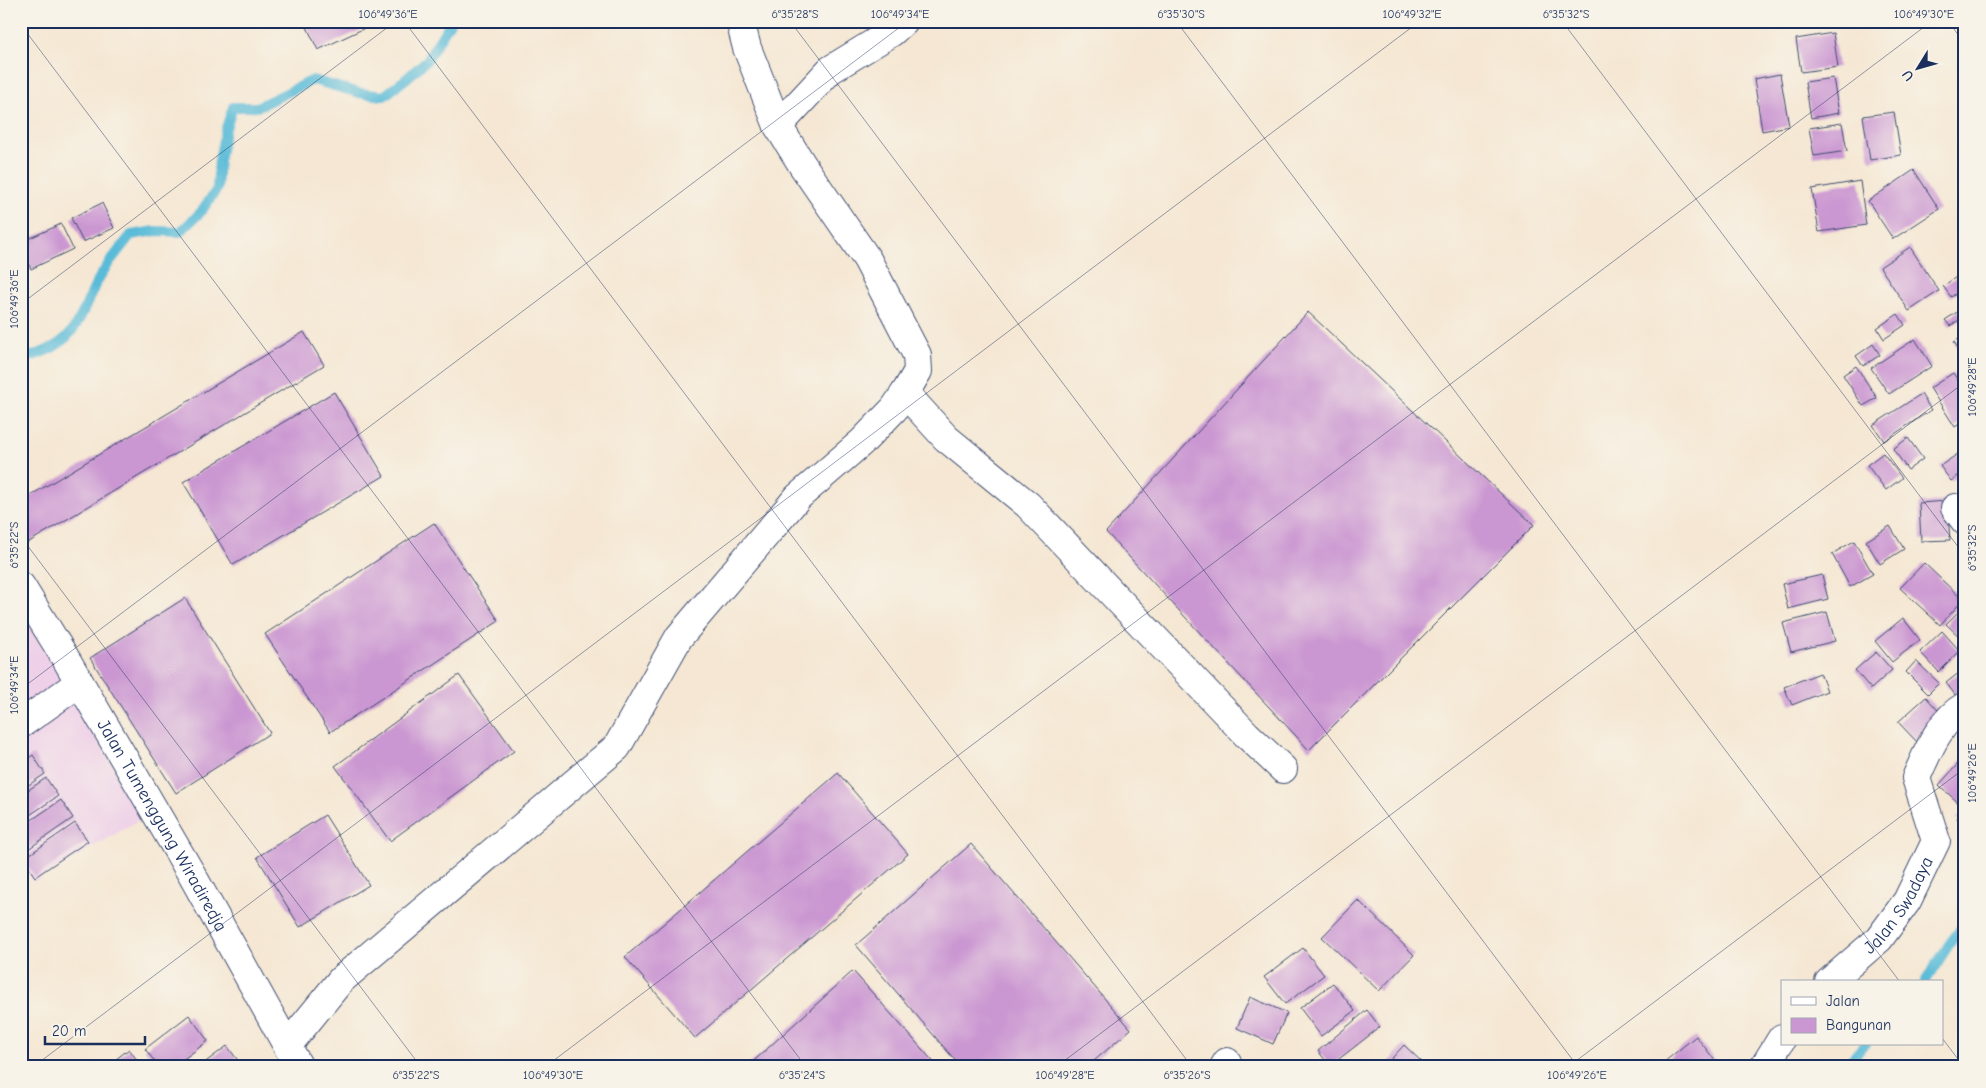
<svg xmlns="http://www.w3.org/2000/svg" width="1986" height="1088" viewBox="0 0 1986 1088" font-family="'Comic Neue',sans-serif">
  <style>
    .built { fill: #eed0e8 }
    .lines { fill: none; stroke-linecap: round; stroke-linejoin: round }
    .stream { stroke: #5abbd8; stroke-width: 10 }
    .building { fill: #cb97d2 }
    .minor-casing { stroke: #3c4b70; stroke-width: 30 }
    .tertiary-casing { stroke: #3c4b70; stroke-width: 30 }
    .minor { stroke: #fff; stroke-width: 28 }
    .tertiary { stroke: #fff; stroke-width: 28 }
    .ticks { fill: none; stroke: #1b2f5e; stroke-width: 1; stroke-opacity: 0.45 }
    .labels { text-anchor: middle; stroke-width: 4; stroke-linejoin: round; paint-order: stroke }
    .street-label { font-size: 18px; fill: #1b2f5e; stroke: #f7f3e8 }
    .neatline { fill: none; stroke: #1b2f5e; stroke-width: 2 }
    .ticks-label { font-size: 12px; text-anchor: middle; fill: #1b2f5e }
  </style>
  <rect width="100%" height="100%" fill="#f7f3e8"/>
  <filter id="ink" filterUnits="userSpaceOnUse"><feTurbulence type="fractalNoise" baseFrequency=".02" numOctaves="2"/><feDisplacementMap in="SourceGraphic" scale="10" xChannelSelector="R" yChannelSelector="G"/><feConvolveMatrix kernelMatrix="1 2 1 2 8 2 1 2 1" color-interpolation-filters="sRGB"/></filter>
  <filter id="wash" filterUnits="userSpaceOnUse"><feTurbulence type="fractalNoise" baseFrequency=".0096" numOctaves="4" result="noise"/><feDisplacementMap in="SourceGraphic" scale="20" xChannelSelector="R" yChannelSelector="G"/><feGaussianBlur stdDeviation="1.12" result="paint"/><feColorMatrix in="noise" values="0 0 0 0 0 0 0 0 0 0 0 0 0 0 0 0 0 1.4 0 .05"/><feComposite in="paint" operator="in"/></filter>
  <g filter="url(#wash)">
    <rect width="100%" height="100%" fill="#f5e7d3"/>
    <polygon class="built" points="21,611 144,817 34,882 21,862"/>
    <g class="lines">
      <g class="stream">
        <path d="M 21,357 C 30,358 35,355 43,352 C 78,339 82,310 97,282 C 106,265 119,250 131,235 L 155,231 L 180,232 L 201,212 L 217,189 L 219,160 L 225,131 L 233,107 L 257,107 L 313,80 L 359,93 L 384,96 L 407,78 L 427,60 L 451,21"/>
        <polyline points="1925,982 1950,943 1965,923"/>
        <polyline points="1845,1067 1865,1044"/>
      </g>
    </g>
    <g id="blocks">
      <g class="building">
        <polygon points="304,21 367,21 369,26 318,50"/>
        <polygon points="1833,33 1838,67 1801,72 1796,39"/>
        <polygon points="1780,74 1789,126 1762,131 1754,79"/>
        <polygon points="1833,78 1839,113 1811,118 1805,82"/>
        <polygon points="1894,112 1901,155 1870,160 1863,116"/>
        <polygon points="1842,123 1847,151 1814,156 1809,128"/>
        <polygon points="1914,170 1939,209 1893,239 1868,201"/>
        <polygon points="1860,181 1866,225 1819,232 1812,189"/>
        <polygon points="102,203 114,228 83,242 71,218"/>
        <polygon points="61,224 73,249 31,269 21,249 21,242"/>
        <polygon points="1910,247 1939,291 1909,311 1880,267"/>
        <polygon points="1965,271 1965,288 1951,297 1943,286"/>
        <polygon points="1965,307 1965,316 1950,326 1945,320"/>
        <polygon points="1308,312 1534,525 1309,750 1106,532"/>
        <polygon points="1898,314 1905,325 1884,339 1877,328"/>
        <polygon points="304,332 324,365 24,545 21,541 21,501"/>
        <polygon points="1965,335 1965,359 1954,342"/>
        <polygon points="1915,339 1932,366 1889,394 1871,368"/>
        <polygon points="1873,344 1880,355 1863,366 1856,356"/>
        <polygon points="1856,366 1877,398 1863,406 1843,375"/>
        <polygon points="1953,373 1965,391 1965,420 1955,427 1930,388"/>
        <polygon points="334,392 384,476 233,565 183,482"/>
        <polygon points="1921,394 1931,410 1884,441 1873,425"/>
        <polygon points="1908,438 1923,459 1908,470 1893,449"/>
        <polygon points="1965,449 1965,471 1951,481 1940,466"/>
        <polygon points="1883,453 1902,478 1886,490 1867,465"/>
        <polygon points="1947,501 1950,540 1921,541 1919,503"/>
        <polygon points="434,523 499,621 330,732 265,634"/>
        <polygon points="1890,526 1904,549 1880,564 1866,541"/>
        <polygon points="1854,541 1873,574 1850,587 1832,554"/>
        <polygon points="1924,563 1963,600 1940,625 1900,588"/>
        <polygon points="1822,575 1828,599 1788,609 1782,584"/>
        <polygon points="185,598 270,733 176,793 90,658"/>
        <polygon points="1965,605 1965,642 1946,624"/>
        <polygon points="1827,612 1835,641 1791,652 1783,623"/>
        <polygon points="1903,618 1920,640 1892,662 1875,641"/>
        <polygon points="1942,631 1960,651 1939,672 1920,652"/>
        <polygon points="1876,652 1892,670 1871,689 1855,670"/>
        <polygon points="1916,661 1939,683 1928,694 1906,672"/>
        <polygon points="1965,668 1965,697 1960,701 1946,683"/>
        <polygon points="1820,673 1827,691 1792,705 1784,687"/>
        <polygon points="459,675 514,751 390,841 335,766"/>
        <polygon points="1926,697 1944,717 1917,742 1898,722"/>
        <polygon points="33,755 45,774 21,790 21,763"/>
        <polygon points="1965,756 1965,809 1939,785"/>
        <polygon points="838,773 908,854 695,1038 625,957"/>
        <polygon points="46,778 58,796 21,821 21,795"/>
        <polygon points="61,800 73,818 21,854 21,827"/>
        <polygon points="1965,813 1965,830 1957,818"/>
        <polygon points="325,815 369,885 300,927 257,857"/>
        <polygon points="75,823 88,841 35,877 23,859"/>
        <polygon points="971,844 1131,1029 1087,1067 961,1067 856,945"/>
        <polygon points="1358,900 1414,955 1379,991 1322,937"/>
        <polygon points="1303,948 1324,975 1285,1004 1264,977"/>
        <polygon points="853,971 938,1067 747,1067"/>
        <polygon points="1333,983 1355,1011 1321,1036 1300,1008"/>
        <polygon points="1250,997 1287,1013 1273,1044 1237,1028"/>
        <polygon points="1367,1010 1380,1027 1330,1066 1318,1051"/>
        <polygon points="189,1015 208,1041 173,1067 159,1067 145,1049"/>
        <polygon points="1696,1036 1720,1067 1658,1067"/>
        <polygon points="1404,1045 1424,1064 1421,1067 1384,1067"/>
        <polygon points="227,1046 243,1067 199,1067"/>
        <polygon points="129,1049 142,1067 106,1067"/>
      </g>
    </g>
  </g>
  <g filter="url(#ink)">
    <use href="#blocks" fill-opacity="0" stroke="#3c4b70" stroke-width="1"/>
    <g class="lines">
      <g class="minor-casing">
        <g id="minor">
          <polyline points="740,21 747,48 778,126"/>
          <polyline points="904,21 892,32 830,70 778,126 803,166 867,259 917,355 918,371 905,393"/>
          <polyline points="1955,508 1965,521"/>
          <polyline points="21,724 79,683"/>
          <path id="s1" d="M 1829,982 L 1879,939 L 1907,901 L 1936,841 L 1916,778 C 1927,753 1940,720 1965,706"/>
          <polyline points="288,1045 341,980 617,747 679,637 798,497 863,441 894,409 905,393 946,438 1028,505 1247,735 1283,769"/>
          <polyline points="1224,1067 1227,1062"/>
          <polyline points="1764,1067 1782,1038"/>
        </g>
      </g>
      <g class="tertiary-casing">
        <g id="tertiary">
          <path id="s2" d="M 21,586 L 66,659 L 192,875 L 299,1067"/>
        </g>
      </g>
      <use href="#minor" class="minor"/>
      <use href="#tertiary" class="tertiary"/>
    </g>
  </g>
  <path class="ticks" d="M 404,21 L 1192,1067M 790,21 L 1578,1067M 1176,21 L 1900,982M 1562,21 L 1965,556M 1948,21 L 1965,44M 21,25 L 806,1067M 21,304 L 396,21M 21,537 L 421,1067M 21,689 L 908,21M 1942,1038 L 1964,1067M 21,1049 L 35,1067M 33,1067 L 1420,21M 545,1067 L 1932,21M 1056,1067 L 1965,382M 1568,1067 L 1965,768"/>
  <g class="labels">
    <g class="street-label">
      <text dy="6" stroke="none"><textPath href="#s2" startOffset="278">Jalan Tumenggung Wiradiredja</textPath></text>
      <text dy="6" stroke="none"><textPath href="#s1" startOffset="105">Jalan Swadaya</textPath></text>
    </g>
  </g>
  <rect width="1986" height="1088" fill="none" stroke="#f7f3e8" stroke-width="55"/>
  <rect x="1781" y="980" width="162" height="65" fill="#f7f3e8" stroke="#9fa5b1"/>
  <rect x="1791" y="997" width="25" height="8" fill="#ffffff" stroke="#9fa5b1"/>
  <text x="1826" y="1006" font-size="15" fill="#1b2f5e">Jalan</text>
  <rect x="1791" y="1018" width="25" height="15" fill="#cb97d2" stroke="#9fa5b1"/>
  <text x="1826" y="1030" font-size="15" fill="#1b2f5e">Bangunan</text>
  <g transform="translate(1918 68) rotate(233)" stroke="#f7f3e8" stroke-width="4" paint-order="stroke">
  <path d="M0-4L9 19L0 12L-9 19Z" fill="#1b2f5e"/>
  <text y="-8" font-size="14" font-weight="bold" text-anchor="middle" fill="#1b2f5e">U</text>
  </g>
  <path d="M45 1036v8h100v-8" fill="none" stroke="#1b2f5e" stroke-width="2.5"/>
  <text x="52" y="1036" font-size="15" fill="#1b2f5e" stroke="#f7f3e8" stroke-width="4" paint-order="stroke">20 m</text>
  <rect x="28" y="28" width="1930" height="1032" class="neatline"/>
  <g class="ticks-label">
    <text x="388" y="18">106°49'36"E</text>
    <text x="795" y="18">6°35'28"S</text>
    <text x="900" y="18">106°49'34"E</text>
    <text x="1181" y="18">6°35'30"S</text>
    <text x="1412" y="18">106°49'32"E</text>
    <text x="1566" y="18">6°35'32"S</text>
    <text x="1924" y="18">106°49'30"E</text>
    <text transform="translate(14 299) rotate(-90)" y="4">106°49'36"E</text>
    <text transform="translate(1972 387) rotate(-90)" y="4">106°49'28"E</text>
    <text transform="translate(14 545) rotate(-90)" y="4">6°35'22"S</text>
    <text transform="translate(1972 548) rotate(-90)" y="4">6°35'32"S</text>
    <text transform="translate(14 685) rotate(-90)" y="4">106°49'34"E</text>
    <text transform="translate(1972 773) rotate(-90)" y="4">106°49'26"E</text>
    <text x="416" y="1079">6°35'22"S</text>
    <text x="553" y="1079">106°49'30"E</text>
    <text x="802" y="1079">6°35'24"S</text>
    <text x="1065" y="1079">106°49'28"E</text>
    <text x="1187" y="1079">6°35'26"S</text>
    <text x="1577" y="1079">106°49'26"E</text>
  </g>
</svg>
